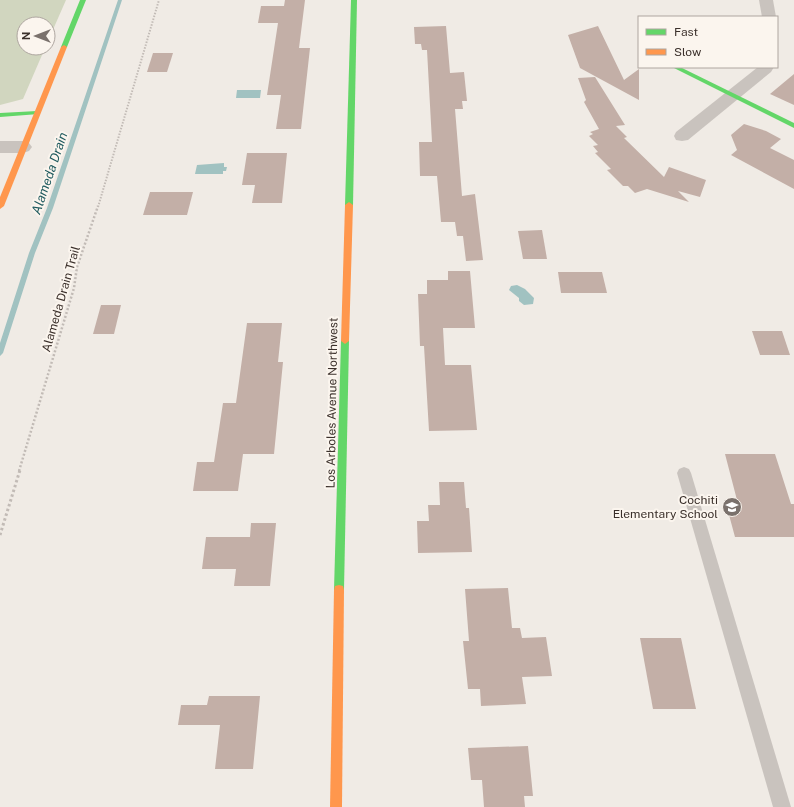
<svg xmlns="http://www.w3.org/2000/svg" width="794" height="807" viewBox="0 0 794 807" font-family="'Public Sans',sans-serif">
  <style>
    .green { fill: #d1d6bf }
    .water { fill: #a1c2c1 }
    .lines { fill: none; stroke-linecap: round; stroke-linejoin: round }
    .stream { fill: #a1c2c1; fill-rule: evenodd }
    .building { fill: #c3afa7 }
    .path-far2 { stroke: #c2bbb6; stroke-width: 2; stroke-dasharray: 1.5 1.5; stroke-linecap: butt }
    .path-far1 { stroke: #c2bbb6; stroke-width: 2.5; stroke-dasharray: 2 2; stroke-linecap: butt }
    .path { stroke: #c2bbb6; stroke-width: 3; stroke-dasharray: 2.5 2.5; stroke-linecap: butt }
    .lane { fill: #c9c3be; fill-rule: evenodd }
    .street { fill: #c9c3be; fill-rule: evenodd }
    .fast { fill: #63d668; fill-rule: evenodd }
    .slow { fill: #ff974d; fill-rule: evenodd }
    .labels { text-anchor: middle; stroke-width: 4; stroke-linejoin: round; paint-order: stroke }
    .street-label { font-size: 12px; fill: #3b302b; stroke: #fbf5ee }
    .poi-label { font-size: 12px; fill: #3b302b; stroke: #fbf5ee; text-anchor: end }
    .water-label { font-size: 13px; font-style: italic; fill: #1f5a5e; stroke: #fbf5ee }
  </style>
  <rect width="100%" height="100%" fill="#f0ebe5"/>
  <polygon class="green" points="0,0 66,0 48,41 48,24 24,24 24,48 45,48 23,99 0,105"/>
  <g class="water">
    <polygon points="237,90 261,90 260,98 236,98"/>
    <polygon points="224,163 224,167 227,167 226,171 223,171 223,174 195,174 197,165"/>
    <polygon points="517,285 525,289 534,298 533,304 524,305 519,301 519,298 509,290 511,286"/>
  </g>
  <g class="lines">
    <polygon class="stream" points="118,0 122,0 53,208 35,253 3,353 0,356 0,343 29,253 47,208"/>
  </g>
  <g class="building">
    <polygon points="285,0 305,0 299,48 310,48 301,129 276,129 281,95 267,95 278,23 258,23 261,6 284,6"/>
    <polygon points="446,26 450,73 464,72 467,101 462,101 463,109 455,109 462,196 475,194 483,260 466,261 463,236 457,236 455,222 441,222 437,176 420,176 419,142 432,142 427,50 422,50 421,44 415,44 414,27"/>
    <polygon points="598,26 624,80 639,69 639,100 580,68 568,35"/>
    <polygon points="153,53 173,53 167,72 147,72"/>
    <polygon points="794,74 794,105 770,94"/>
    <polygon points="595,77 625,125 616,126 627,137 624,138 664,177 669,167 706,180 700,197 678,191 689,202 647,189 635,193 628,186 623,186 607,170 611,169 595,153 598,152 593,146 598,145 589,136 593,134 590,132 599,129 584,102 586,100 578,78"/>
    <polygon points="744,124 766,131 781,139 770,148 794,160 794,189 731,155 737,150 731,135"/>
    <polygon points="247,153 287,153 282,203 252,203 255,185 242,185"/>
    <polygon points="150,192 193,192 187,215 143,215"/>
    <polygon points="542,230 547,259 523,259 518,231"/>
    <polygon points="448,271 470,271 475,328 443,328 445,365 471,365 477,430 429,431 424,346 420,346 418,294 427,294 427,280 448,280"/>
    <polygon points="558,272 602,272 607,293 561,293"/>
    <polygon points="101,305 121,305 114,334 93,334"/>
    <polygon points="247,323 282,323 278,362 283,362 274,454 243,454 238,491 193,491 197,462 214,462 223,403 236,403"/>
    <polygon points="752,331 782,331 790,355 760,355"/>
    <polygon points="725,454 775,454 791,504 794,504 794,537 735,537 725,500 737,500"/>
    <polygon points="439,482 464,482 466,508 469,508 472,552 418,553 417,521 429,521 428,505 440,505"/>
    <polygon points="251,523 276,523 270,586 234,586 236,569 202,569 206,537 250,537"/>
    <polygon points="508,588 512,628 520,628 522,638 546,637 552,676 522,677 526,704 481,706 480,689 468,689 463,641 469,641 465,589"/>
    <polygon points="640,638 681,638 696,709 653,709"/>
    <polygon points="209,696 260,696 253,769 215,769 220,725 178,725 181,705 207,705"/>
    <polygon points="528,746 533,796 524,796 525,807 484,807 482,780 471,780 468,748"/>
  </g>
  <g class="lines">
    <polyline class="path-far2" points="98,207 159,0"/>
    <polyline class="path-far1" points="19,471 74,288 77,267 98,206"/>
    <polyline class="path" points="0,535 20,470"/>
    <polygon class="lane" points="684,467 689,469 691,473 791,807 773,807 677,473 679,469"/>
    <g class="street">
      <polygon points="759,0 773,0 776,17 762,17"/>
      <polygon points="758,67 774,67 771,72 688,140 682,141 676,140 674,136 676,132"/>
      <polygon points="0,141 23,141 29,143 32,147 29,151 23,153 0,153"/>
    </g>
    <g class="fast">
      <polygon points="80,0 86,0 67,47 62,48 61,47"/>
      <polygon points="351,0 357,0 353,205 349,208 345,205"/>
      <polygon points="672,67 680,67 794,123 794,128"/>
      <polygon points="37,111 39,112 39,114 0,117 0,113"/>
      <polygon points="345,338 349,341 344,590 343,594 339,595 335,594 334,590 341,341"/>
    </g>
    <g class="slow">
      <polygon points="64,45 67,47 4,206 0,209 0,197 61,47"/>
      <polygon points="349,202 353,205 349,341 345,344 341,341 345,205"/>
      <polygon points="339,585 343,586 344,590 342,807 330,807 334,590 335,586"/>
    </g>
  </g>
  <defs>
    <g id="school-disc" transform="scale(1)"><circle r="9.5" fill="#7a716c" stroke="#fbf5ee"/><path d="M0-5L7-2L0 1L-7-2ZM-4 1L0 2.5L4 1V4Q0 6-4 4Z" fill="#fff"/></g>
  </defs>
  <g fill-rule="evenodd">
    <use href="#school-disc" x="732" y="507"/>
  </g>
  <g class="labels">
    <g class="street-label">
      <text transform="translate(61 299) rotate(-74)" y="4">Alameda Drain Trail</text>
      <text transform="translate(332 403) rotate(-89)" y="4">Los Arboles Avenue Northwest</text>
    </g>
    <g class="poi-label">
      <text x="718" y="504">Cochiti<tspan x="718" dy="14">Elementary School</tspan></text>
    </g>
    <g class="water-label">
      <text transform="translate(49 173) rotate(-71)" y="5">Alameda Drain</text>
    </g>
  </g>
  <rect x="638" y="16" width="140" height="52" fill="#fbf5ee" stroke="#aea6a0"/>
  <rect x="646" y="29" width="20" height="6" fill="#63d668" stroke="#aea6a0"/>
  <text x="674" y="36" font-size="12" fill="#3b302b">Fast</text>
  <rect x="646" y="49" width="20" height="6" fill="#ff974d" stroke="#aea6a0"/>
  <text x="674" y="56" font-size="12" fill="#3b302b">Slow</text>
  <g transform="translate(36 36) rotate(270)"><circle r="19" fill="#fbf5ee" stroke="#aea6a0"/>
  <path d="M0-3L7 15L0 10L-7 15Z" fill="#7a716c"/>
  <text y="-6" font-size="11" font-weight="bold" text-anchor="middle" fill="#3b302b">N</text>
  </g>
</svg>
